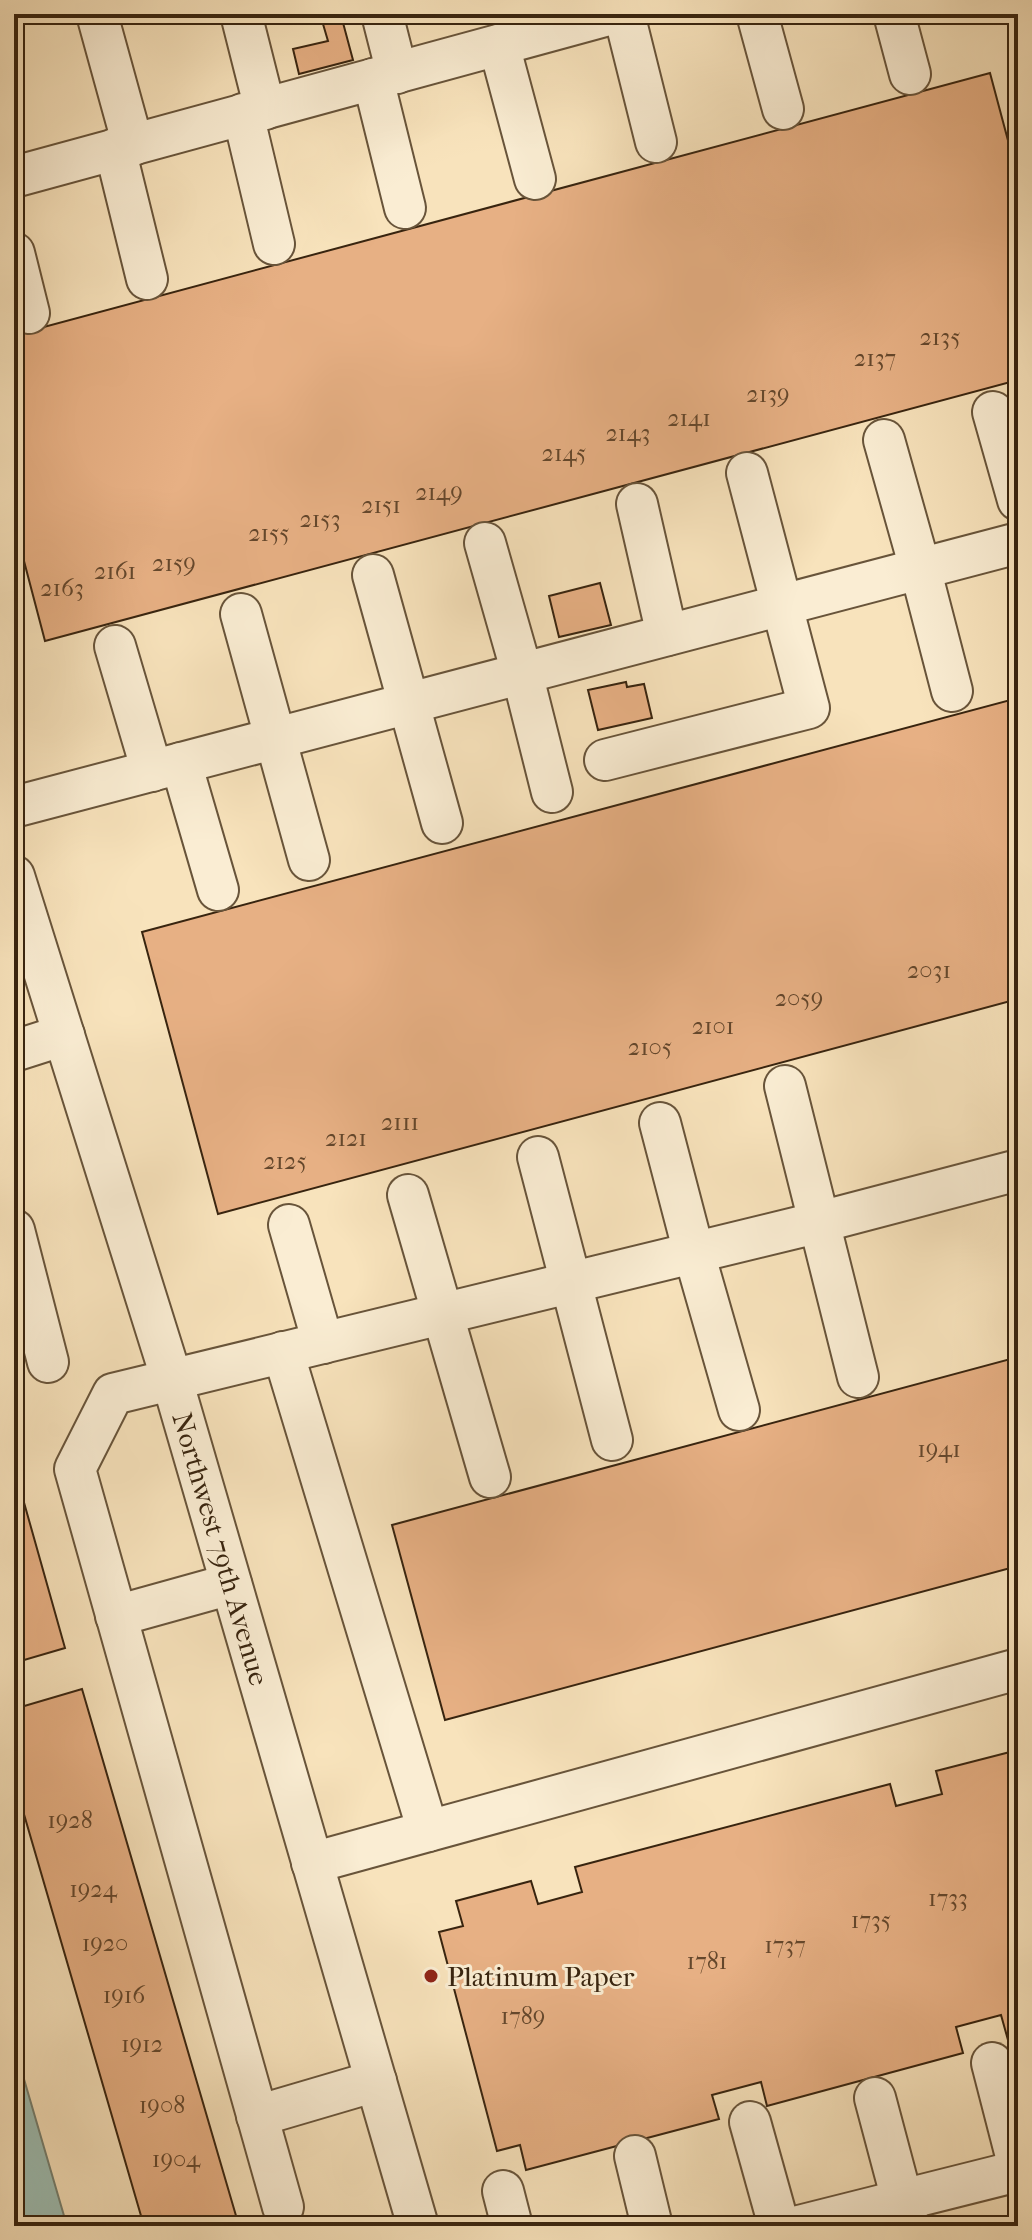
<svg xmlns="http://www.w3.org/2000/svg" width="1032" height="2240" viewBox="0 0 1032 2240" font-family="'IM FELL French Canon',serif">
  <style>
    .water { fill: #9dbeb3; stroke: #758071; stroke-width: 2 }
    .building { fill: #e7b084; stroke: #38240f; stroke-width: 2 }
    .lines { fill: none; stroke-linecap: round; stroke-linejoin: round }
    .minor-casing { stroke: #68543a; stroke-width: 44 }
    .minor { stroke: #faedd3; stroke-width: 40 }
    .poi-dot { fill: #8f2418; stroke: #faedd3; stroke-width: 3 }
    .labels { text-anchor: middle; stroke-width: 6; stroke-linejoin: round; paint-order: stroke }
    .number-label { font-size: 24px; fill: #64472c }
    .street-label { font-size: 28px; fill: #38240f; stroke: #faedd3 }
    .poi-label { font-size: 28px; fill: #38240f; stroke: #faedd3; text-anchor: start }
  </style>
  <rect width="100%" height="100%" fill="#f8e3bc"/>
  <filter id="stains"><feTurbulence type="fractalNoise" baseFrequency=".0025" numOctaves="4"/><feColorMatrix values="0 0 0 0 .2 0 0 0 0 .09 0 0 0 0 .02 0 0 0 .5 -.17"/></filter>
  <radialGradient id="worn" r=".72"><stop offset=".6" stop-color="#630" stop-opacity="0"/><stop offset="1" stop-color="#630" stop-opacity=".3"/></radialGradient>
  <polygon class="water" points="14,2045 67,2226 14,2226"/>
  <g class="building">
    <polygon points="342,19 353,60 299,74 293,49 328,41 323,24"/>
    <polygon points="990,73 1018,178 1018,380 45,641 14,523 14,335"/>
    <polygon points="600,583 611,625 559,637 549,596"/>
    <polygon points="626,682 627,687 644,684 652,718 598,730 588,690"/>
    <polygon points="1018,698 1018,999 218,1214 142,932"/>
    <polygon points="1018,1357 1018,1566 445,1720 392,1525"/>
    <polygon points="14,1467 65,1648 14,1663"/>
    <polygon points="82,1689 239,2226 144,2226 14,1780 14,1709"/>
    <polygon points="1010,1752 1016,1775 1018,1775 1018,2037 1008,2040 1001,2015 956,2027 963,2053 767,2106 761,2082 712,2095 719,2119 526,2170 520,2145 497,2151 439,1932 463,1926 456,1901 531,1881 538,1904 582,1892 575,1867 890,1784 896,1806 942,1794 936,1771"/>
  </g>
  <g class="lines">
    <g class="minor-casing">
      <g id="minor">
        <polyline points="241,14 265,109"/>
        <polyline points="382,14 397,73"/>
        <polyline points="624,14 656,142"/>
        <polyline points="757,14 783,109"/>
        <polyline points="894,14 910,74"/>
        <polyline points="98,18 133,145"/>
        <polyline points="499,45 535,179"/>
        <polyline points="373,79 405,208"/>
        <polyline points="243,114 274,244"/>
        <polyline points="115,149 147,279"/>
        <polyline points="14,177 612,14"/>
        <polyline points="14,253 29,313"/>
        <polyline points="993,412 1018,500"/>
        <polyline points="884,440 920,568 952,691"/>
        <polyline points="637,504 667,635"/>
        <polyline points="485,543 522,673 552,792"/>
        <polyline points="373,575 442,823"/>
        <polyline points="241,614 309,860"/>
        <polyline points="115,646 152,771"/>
        <polyline points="605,760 809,708 747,473"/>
        <polyline points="181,763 218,890"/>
        <polyline points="14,807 1018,543"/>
        <path id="s1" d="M 14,876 L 172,1380 L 418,2226"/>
        <polyline points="14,1051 64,1035"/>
        <polyline points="785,1086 858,1377"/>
        <polyline points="660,1123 694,1253 739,1410"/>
        <polyline points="538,1157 612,1440"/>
        <polyline points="408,1195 490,1477"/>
        <polyline points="289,1225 323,1343"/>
        <polyline points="14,1230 48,1362"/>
        <polyline points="283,1352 428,1831"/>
        <polyline points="116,1616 231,1584"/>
        <polyline points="312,1863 1018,1669"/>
        <polyline points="992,2063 1018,2164"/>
        <polyline points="875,2098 909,2226"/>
        <polyline points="257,2116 376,2081"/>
        <polyline points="750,2122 779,2226"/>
        <polyline points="635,2156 652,2226"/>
        <polyline points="503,2191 512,2226"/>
        <polyline points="283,2207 75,1469 113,1394 820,1222 1018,1170"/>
        <polyline points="799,2226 1018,2171"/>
      </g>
    </g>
    <use href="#minor" class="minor"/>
  </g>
  <circle class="poi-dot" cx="431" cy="1976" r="8"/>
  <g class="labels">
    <g class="number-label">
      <text x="940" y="345">2135</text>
      <text x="875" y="366">2137</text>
      <text x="768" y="402">2139</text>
      <text x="689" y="426">2141</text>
      <text x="628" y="441">2143</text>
      <text x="564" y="461">2145</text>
      <text x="439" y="500">2149</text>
      <text x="381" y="513">2151</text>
      <text x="320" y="527">2153</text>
      <text x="269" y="541">2155</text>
      <text x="174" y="571">2159</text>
      <text x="115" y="579">2161</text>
      <text x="62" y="596">2163</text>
      <text x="929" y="978">2031</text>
      <text x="799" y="1006">2059</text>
      <text x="713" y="1034">2101</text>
      <text x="650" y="1055">2105</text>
      <text x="400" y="1130">2111</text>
      <text x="346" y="1146">2121</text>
      <text x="285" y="1169">2125</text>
      <text x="939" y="1457">1941</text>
      <text x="70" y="1828">1928</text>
      <text x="93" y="1897">1924</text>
      <text x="948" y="1906">1733</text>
      <text x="871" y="1928">1735</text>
      <text x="105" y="1951">1920</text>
      <text x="785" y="1953">1737</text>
      <text x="707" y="1969">1781</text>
      <text x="124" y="2003">1916</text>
      <text x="523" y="2024">1789</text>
      <text x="142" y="2052">1912</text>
      <text x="162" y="2113">1908</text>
      <text x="176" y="2167">1904</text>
    </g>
    <g class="street-label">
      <text dy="10" stroke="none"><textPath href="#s1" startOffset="704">Northwest 79th Avenue</textPath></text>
    </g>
    <g class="poi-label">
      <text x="447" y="1986">Platinum Paper</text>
    </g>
  </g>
  <rect width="1032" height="2240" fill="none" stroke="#f8e3bc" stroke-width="48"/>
  <rect x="16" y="16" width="1000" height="2208" fill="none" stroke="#38240f" stroke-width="4"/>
  <rect x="24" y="24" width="984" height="2192" fill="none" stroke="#38240f" stroke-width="2"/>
  <rect width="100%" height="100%" filter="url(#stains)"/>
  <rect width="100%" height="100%" fill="url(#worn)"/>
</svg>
